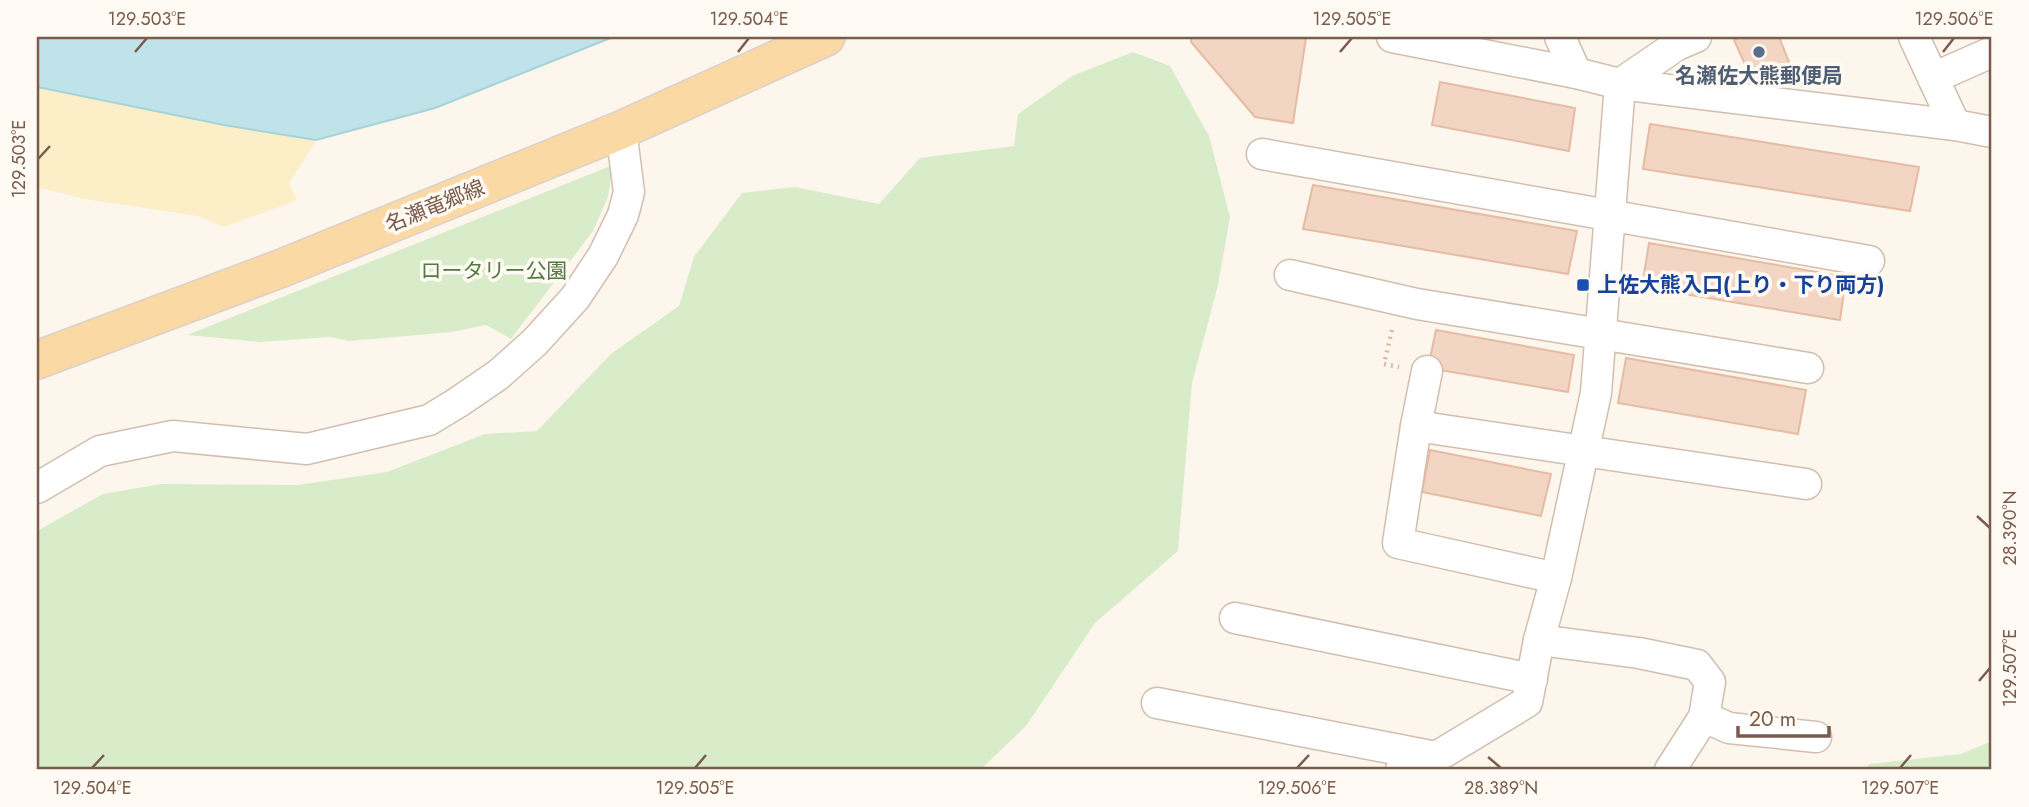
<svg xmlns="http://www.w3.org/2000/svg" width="2029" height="807" viewBox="0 0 2029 807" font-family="Jost,'Noto Sans JP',sans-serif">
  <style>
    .green { fill: #d8ecc9 }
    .sand { fill: #fcefc7 }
    .water { fill: #bfe3e8; stroke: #a5d3da; stroke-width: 2 }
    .building { fill: #f3d5c3; stroke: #e6bba3; stroke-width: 2 }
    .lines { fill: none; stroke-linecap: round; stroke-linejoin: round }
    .minor-casing { stroke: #d1beb0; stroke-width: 33 }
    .major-casing { stroke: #dad1cd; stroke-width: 40 }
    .path { stroke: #d9b8a5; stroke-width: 4.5; stroke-dasharray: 2 5; stroke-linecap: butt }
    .minor { stroke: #fff; stroke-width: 30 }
    .major { stroke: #fbd9a5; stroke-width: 37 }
    .ticks { fill: none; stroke: #7a5c4d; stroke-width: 2.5 }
    .service-dot { fill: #5c6f8a; stroke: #fffaf3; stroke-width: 2.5 }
    .transit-dot { fill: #1a4fb4; stroke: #fffaf3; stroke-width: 2.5 }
    .labels { text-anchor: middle; stroke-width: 7; stroke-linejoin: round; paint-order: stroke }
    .service-label { font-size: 21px; font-weight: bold; fill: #4e5e75; stroke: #fffaf3 }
    .street-label { font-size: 21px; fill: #7a5c4d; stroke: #fffaf3 }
    .park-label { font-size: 21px; fill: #537a41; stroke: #fffaf3 }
    .transit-label { font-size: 21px; font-weight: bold; fill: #164399; stroke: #fffaf3; text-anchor: start }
    .neatline { fill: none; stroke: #7a5c4d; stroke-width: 2.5 }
    .ticks-label { font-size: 18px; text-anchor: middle; fill: #7a5c4d }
  </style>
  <rect width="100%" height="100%" fill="#fdf6ec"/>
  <g class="green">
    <polygon points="1133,52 1170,66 1209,136 1230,217 1218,285 1192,383 1178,551 1095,623 1026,726 980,770 37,770 37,531 103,494 161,484 298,485 387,472 485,434 537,431 612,353 679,306 694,257 742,193 795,187 879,204 920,158 1014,146 1018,114 1072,76"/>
    <polygon points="613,165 608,197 593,231 511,339 486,325 452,332 349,341 330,337 260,342 187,335"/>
    <polygon points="1992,741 1992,770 1866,770 1869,764 1961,754"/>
  </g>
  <polygon class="sand" points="37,87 224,125 316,140 289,184 297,200 224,227 198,216 85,199 37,187"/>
  <polygon class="water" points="37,37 613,37 435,108 316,140 224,125 37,87"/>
  <g class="building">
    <polygon points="1191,37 1306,38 1293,123 1255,117 1191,42"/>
    <polygon points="1741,37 1779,37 1789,62 1752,80 1734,40"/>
    <polygon points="1440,82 1575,108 1569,151 1432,125"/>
    <polygon points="1650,124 1919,167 1910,211 1643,169"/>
    <polygon points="1313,185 1577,231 1568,274 1303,229"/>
    <polygon points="1649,243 1846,277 1840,320 1642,287"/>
    <polygon points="1436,330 1574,355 1568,392 1428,368"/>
    <polygon points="1626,358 1806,390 1798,434 1618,403"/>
    <polygon points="1430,450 1551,474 1541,516 1422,492"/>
  </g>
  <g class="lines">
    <g class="minor-casing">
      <g id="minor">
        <polyline points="1392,37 1576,73 1620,84 1955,125 1992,132"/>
        <polyline points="1560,37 1576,73"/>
        <polyline points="1914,37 1955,125"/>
        <polyline points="1933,78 1992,52"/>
        <polyline points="1620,84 1677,45 1696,37"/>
        <polyline points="1262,154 1869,261"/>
        <polyline points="1290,275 1417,304 1808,368"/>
        <polyline points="1427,371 1416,426 1398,543 1556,578"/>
        <polyline points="1416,426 1806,484"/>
        <polyline points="37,488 100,451 173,436 307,449 429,420 457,403 498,375 535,342 575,298 603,256 623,215 629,192 621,130"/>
        <polyline points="1235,618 1532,679"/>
        <polyline points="1539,640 1639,653 1697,665 1710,682 1704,717 1729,728 1816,737"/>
        <polyline points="1157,703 1436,757"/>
        <polyline points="1401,770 1436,757 1527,702 1539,640 1556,578 1596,393 1620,84"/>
        <polyline points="1670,770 1704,717"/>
      </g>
    </g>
    <g class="major-casing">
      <polyline id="major" points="37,360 282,268 621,130 826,37"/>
    </g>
    <polyline class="path" points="1392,330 1384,364 1399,367"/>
    <use href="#minor" class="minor"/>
    <use href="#major" class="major"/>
  </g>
  <path class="ticks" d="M 135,52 L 147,38M 738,52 L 749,38M 1340,52 L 1352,38M 1943,52 L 1954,38M 38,159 L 50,146M 1977,516 L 1990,528M 1979,681 L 1990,668M 1488,757 L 1501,768M 92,768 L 104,755M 695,768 L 706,755M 1297,768 L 1309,755M 1900,768 L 1911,755"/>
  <circle class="service-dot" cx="1759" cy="52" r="7"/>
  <rect class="transit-dot" x="1576" y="278" width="14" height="14" rx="3.5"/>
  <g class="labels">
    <g class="service-label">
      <text x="1759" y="83">名瀬佐大熊郵便局</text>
    </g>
    <g class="street-label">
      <text transform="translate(435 206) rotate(-22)" y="7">名瀬竜郷線</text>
    </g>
    <g class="park-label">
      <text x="494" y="278">ロータリー公園</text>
    </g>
    <g class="transit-label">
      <text x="1597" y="292">上佐大熊入口(上り・下り両方)</text>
    </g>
  </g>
  <rect width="2029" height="807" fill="none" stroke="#fffaf3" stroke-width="77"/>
  <path d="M1738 726v10h91v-10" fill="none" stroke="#7a5c4d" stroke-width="3.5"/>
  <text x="1749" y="726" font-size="21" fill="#7a5c4d" stroke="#fffaf3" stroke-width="5" paint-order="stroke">20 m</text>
  <rect x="38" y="38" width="1952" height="730" class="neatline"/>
  <g class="ticks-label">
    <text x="147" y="25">129.503°E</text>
    <text x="749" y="25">129.504°E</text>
    <text x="1352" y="25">129.505°E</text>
    <text x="1954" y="25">129.506°E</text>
    <text transform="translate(19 159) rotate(-90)" y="6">129.503°E</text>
    <text transform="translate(2010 528) rotate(-90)" y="6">28.390°N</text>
    <text transform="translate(2010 668) rotate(-90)" y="6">129.507°E</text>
    <text x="92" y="794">129.504°E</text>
    <text x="695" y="794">129.505°E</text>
    <text x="1297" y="794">129.506°E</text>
    <text x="1501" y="794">28.389°N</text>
    <text x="1900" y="794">129.507°E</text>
  </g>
</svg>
